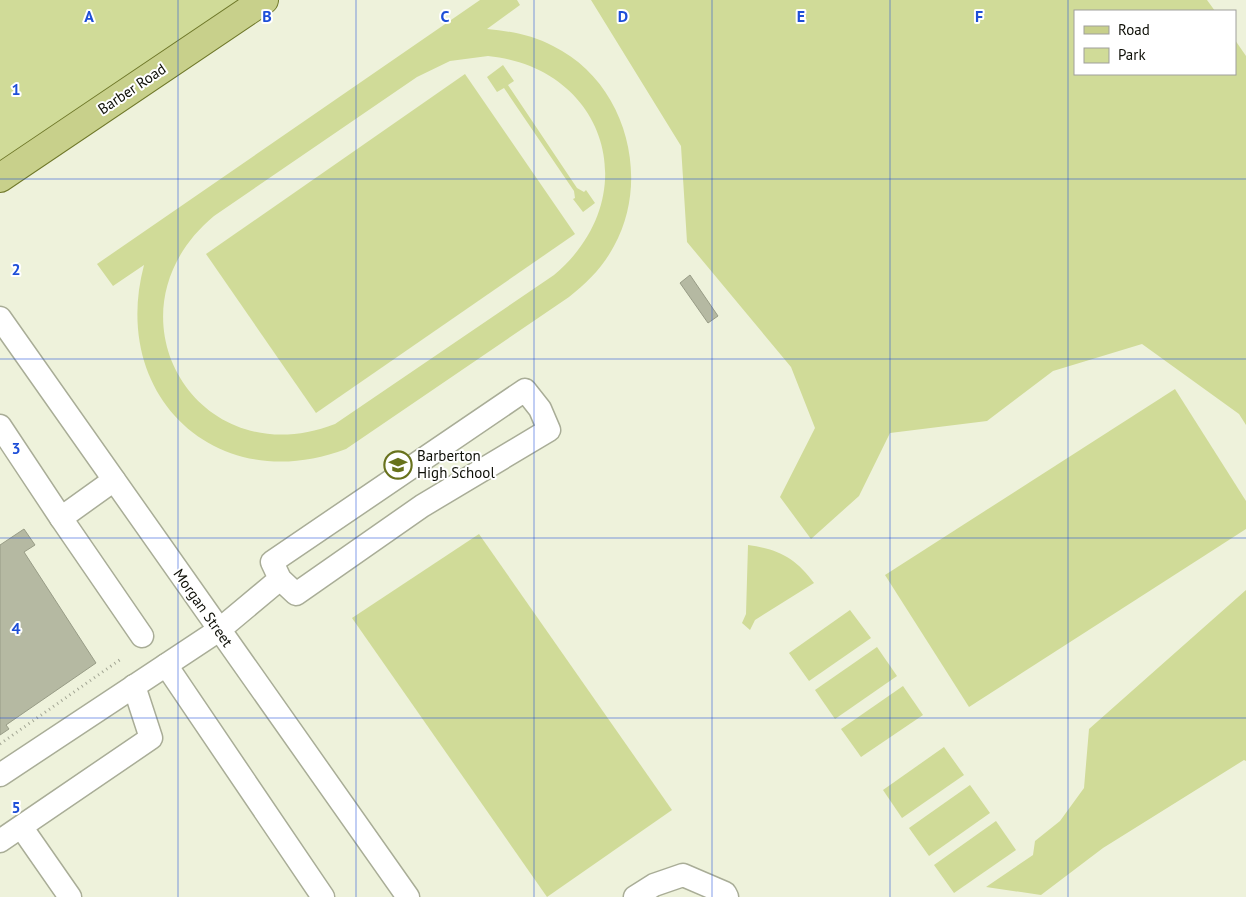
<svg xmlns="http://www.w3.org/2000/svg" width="1246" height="897" viewBox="0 0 1246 897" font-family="'PT Sans',sans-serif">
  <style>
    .green { fill: #d0db98; fill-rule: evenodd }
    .building { fill: #b5b9a2; stroke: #989c86 }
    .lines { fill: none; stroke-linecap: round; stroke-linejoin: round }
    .minor-casing { stroke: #a9ad97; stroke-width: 25 }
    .major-casing { stroke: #6f782a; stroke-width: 30 }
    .path { stroke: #a2a593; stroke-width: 3; stroke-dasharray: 1 4; stroke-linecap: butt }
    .minor { stroke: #fff; stroke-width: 22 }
    .major { stroke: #c8d08b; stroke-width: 28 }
    .grid { fill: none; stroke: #1d4ed8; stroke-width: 1; stroke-opacity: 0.55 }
    .labels { text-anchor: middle; stroke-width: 4; stroke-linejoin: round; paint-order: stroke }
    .street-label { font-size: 15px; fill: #0e0f07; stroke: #fff }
    .poi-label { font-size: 15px; fill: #0e0f07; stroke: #fff; text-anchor: start }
    .grid-label { font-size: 16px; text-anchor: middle; font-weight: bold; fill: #1d4ed8; stroke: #fff; stroke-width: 4; stroke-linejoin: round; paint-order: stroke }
  </style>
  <rect width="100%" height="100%" fill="#eef2db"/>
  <g class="green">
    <polygon points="0,0 264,0 0,178"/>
    <path d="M 480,0 L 517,0 L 520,5 L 487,29 C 510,31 532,35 553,46 C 625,81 652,177 614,246 C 603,267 587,283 569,297 L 346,449 C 218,498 109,397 144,265 L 113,286 L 97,264 ZM 488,56 C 608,68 646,198 554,275 L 335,424 C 196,478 99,312 214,216 L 417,77 L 450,61 Z"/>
    <polygon points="591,0 1207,0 1215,11 1075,11 1075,74 1235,74 1235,40 1246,56 1246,425 1239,414 1142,344 1053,371 987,421 890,433 859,496 811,539 780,497 815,428 791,367 687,242 681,146"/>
    <polygon points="503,65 514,81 508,85 577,188 584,192 586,190 595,203 583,212 573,199 575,198 574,191 504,88 497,92 487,77"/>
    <polygon points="465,74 575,234 316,413 206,254"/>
    <polygon points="1175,389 1246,501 1246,529 969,707 885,575"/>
    <polygon points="479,534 672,810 547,897 352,618"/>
    <path d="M 748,545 C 778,549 796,558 814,583 L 755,620 L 750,630 L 742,623 L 746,614 Z"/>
    <polygon points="1246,590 1246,761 1244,760 1103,848 1041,895 986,887 1033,855 1035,841 1060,821 1084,788 1089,729"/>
    <polygon points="850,610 871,638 809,681 789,653"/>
    <polygon points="877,647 897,676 835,719 815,690"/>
    <polygon points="903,686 923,715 861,757 841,729"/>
    <polygon points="944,747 964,775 902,818 883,790"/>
    <polygon points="970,785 990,813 929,856 909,828"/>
    <polygon points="996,821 1016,850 954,893 934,865"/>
  </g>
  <g class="building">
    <polygon points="690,275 718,316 708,323 680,283"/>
    <polygon points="24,529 35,545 24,552 96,663 6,725 9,729 0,735 0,545"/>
  </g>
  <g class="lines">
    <g class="minor-casing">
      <g id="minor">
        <polyline points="0,318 408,897"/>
        <polyline points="0,426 61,518"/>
        <polyline points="114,480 61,518 142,636"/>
        <polyline points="166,665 323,897"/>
        <polyline points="0,775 219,630 280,579 296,594 422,506 549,430 540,409 525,390 272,562 280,579"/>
        <polyline points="22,828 70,897"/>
        <polyline points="0,841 151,738 134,686"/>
        <polyline points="635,897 654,885 683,875 725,893 727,897"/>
      </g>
    </g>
    <g class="major-casing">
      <polyline id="major" points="0,178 264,0"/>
    </g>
    <polyline class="path" points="0,744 121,659"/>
    <use href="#minor" class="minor"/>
    <use href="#major" class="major"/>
  </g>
  <path class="grid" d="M 178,0 L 178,897M 356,0 L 356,897M 534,0 L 534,897M 712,0 L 712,897M 890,0 L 890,897M 1068,0 L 1068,897M 0,179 L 1246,179M 0,359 L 1246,359M 0,538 L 1246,538M 0,718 L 1246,718"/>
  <defs>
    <g id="school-ring" transform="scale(1.4375)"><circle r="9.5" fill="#fff" stroke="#68721c" stroke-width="1.5"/><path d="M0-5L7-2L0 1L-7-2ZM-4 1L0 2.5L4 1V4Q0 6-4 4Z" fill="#68721c"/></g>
  </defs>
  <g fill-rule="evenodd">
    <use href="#school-ring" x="398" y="465"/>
  </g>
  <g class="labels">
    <g class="street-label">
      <text transform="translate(132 89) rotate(-34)" y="5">Barber Road</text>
      <text transform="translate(203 608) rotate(55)" y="5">Morgan Street</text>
    </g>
    <g class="poi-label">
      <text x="417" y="461">Barberton<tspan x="417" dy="17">High School</tspan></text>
    </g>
  </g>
  <g class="grid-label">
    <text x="89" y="22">A</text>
    <text x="267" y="22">B</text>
    <text x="445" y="22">C</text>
    <text x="623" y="22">D</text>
    <text x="801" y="22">E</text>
    <text x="979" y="22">F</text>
    <text x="16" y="95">1</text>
    <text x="16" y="275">2</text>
    <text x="16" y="454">3</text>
    <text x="16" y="634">4</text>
    <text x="16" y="813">5</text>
  </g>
  <rect x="1074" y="10" width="162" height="65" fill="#ffffff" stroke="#9f9f9c"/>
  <rect x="1084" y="26" width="25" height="8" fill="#c8d08b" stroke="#9f9f9c"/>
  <text x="1118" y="35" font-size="15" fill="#0e0f07">Road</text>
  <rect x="1084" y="48" width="25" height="15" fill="#d0db98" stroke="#9f9f9c"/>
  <text x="1118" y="60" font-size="15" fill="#0e0f07">Park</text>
</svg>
